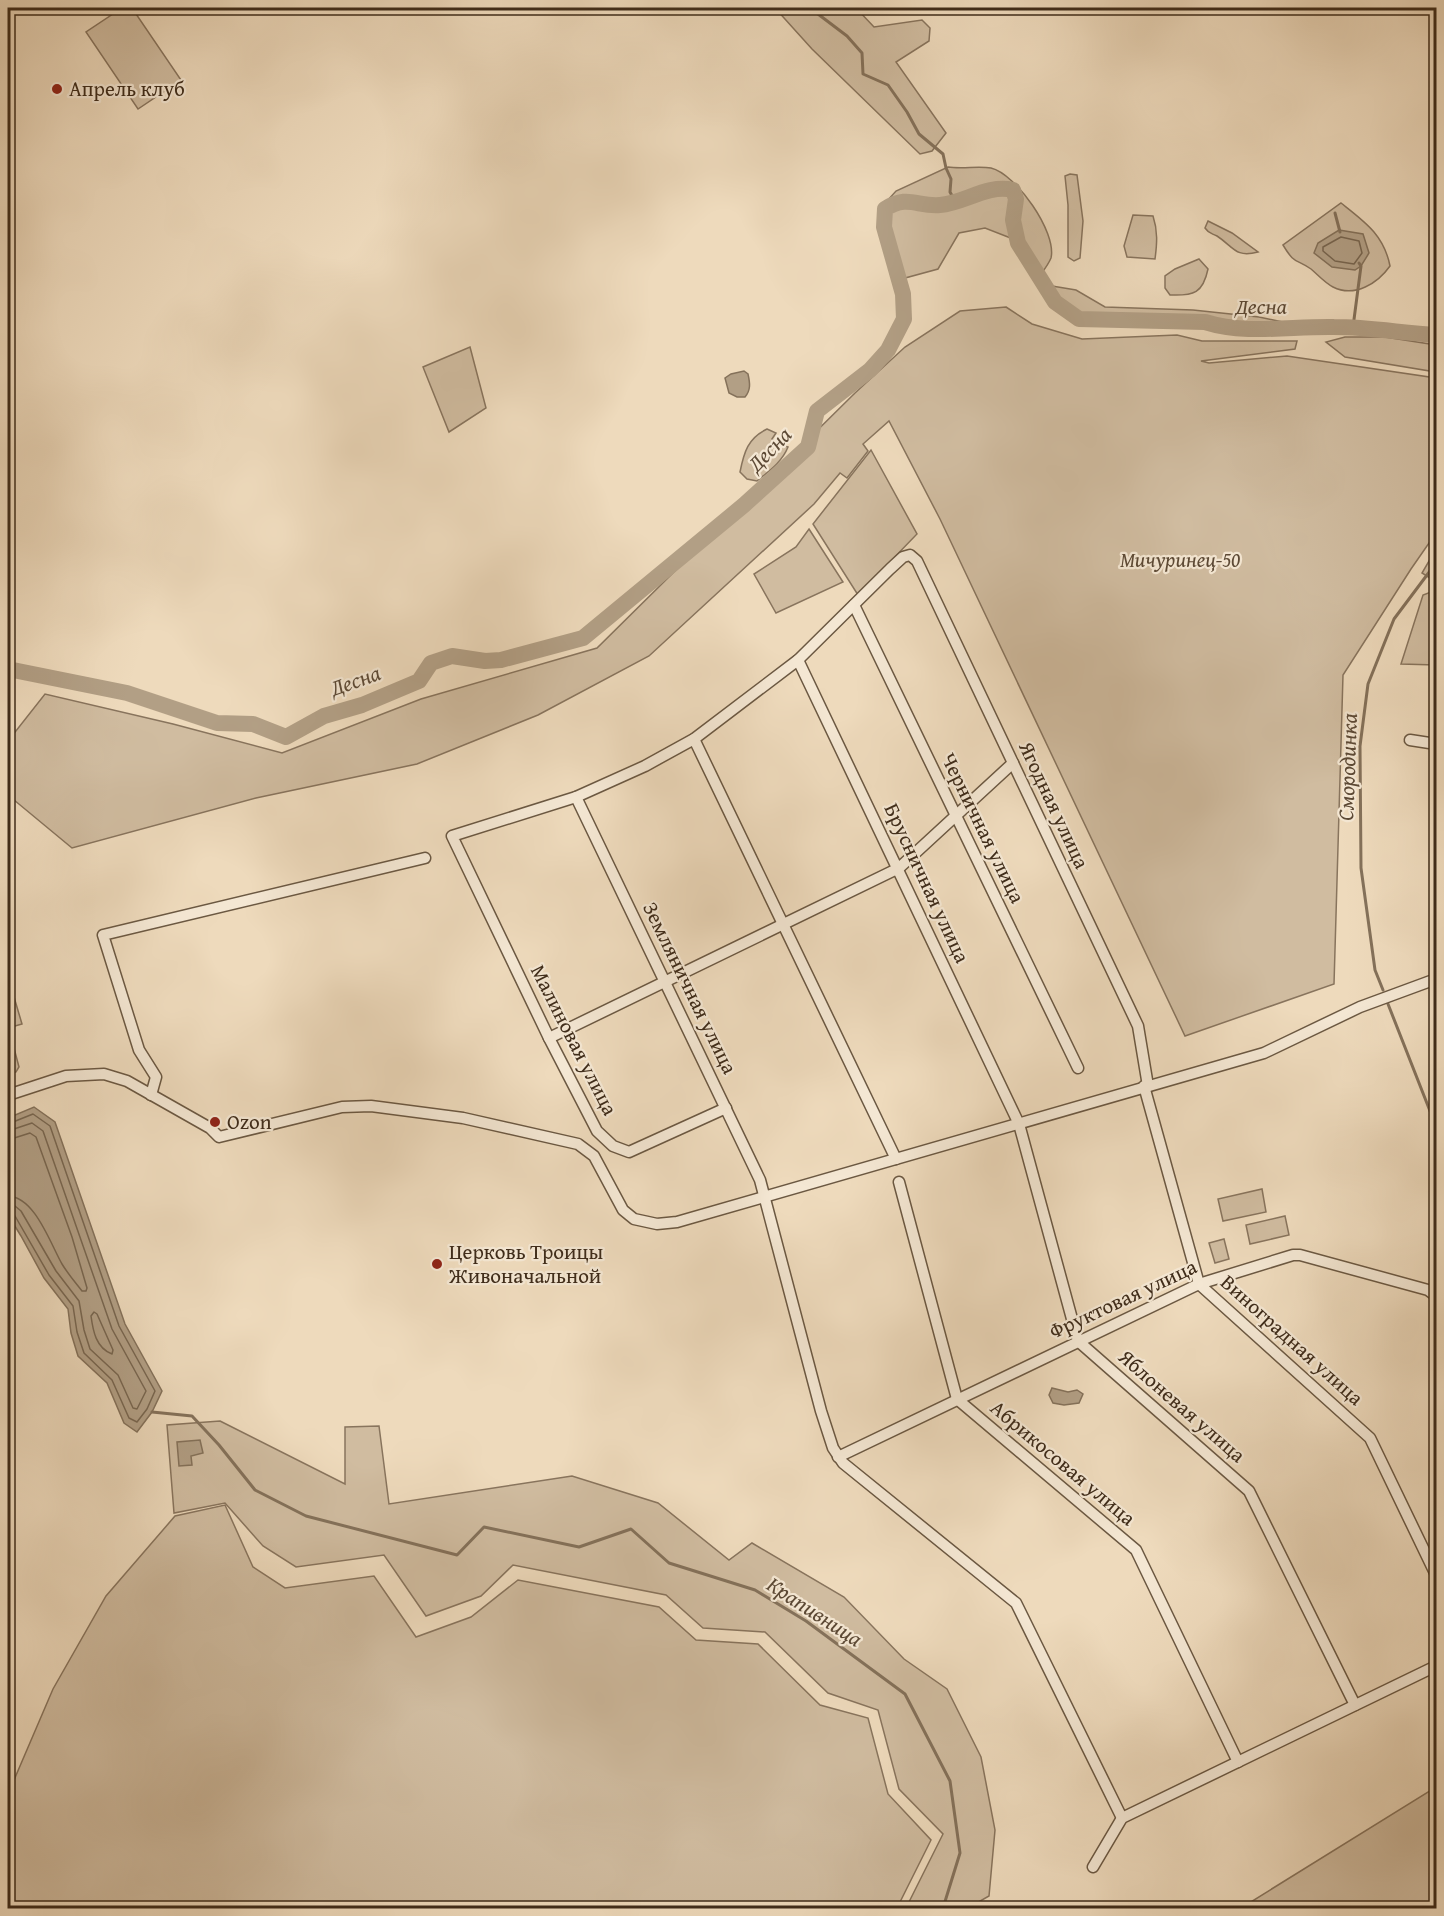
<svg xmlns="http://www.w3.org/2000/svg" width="1444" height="1916" viewBox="0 0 1444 1916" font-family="'Gentium Book Plus',serif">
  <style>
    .green { fill: #d0bca0; stroke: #88745d; stroke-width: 1.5 }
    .water { fill: #b29f85; stroke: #84715a; stroke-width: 1.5 }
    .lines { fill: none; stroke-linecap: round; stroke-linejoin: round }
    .shore { stroke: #786650; stroke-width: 1.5 }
    .stream { stroke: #84715a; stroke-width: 3 }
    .river { stroke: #b29f85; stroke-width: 16 }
    .minor-casing { stroke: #6b5842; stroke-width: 13 }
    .minor { stroke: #f4e7d3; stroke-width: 10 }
    .poi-dot { fill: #8f2418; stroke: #f4e7d3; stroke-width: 2 }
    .labels { text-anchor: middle; stroke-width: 4.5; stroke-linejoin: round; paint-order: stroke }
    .poi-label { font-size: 21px; fill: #3f2c1a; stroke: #f4e7d3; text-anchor: start }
    .park-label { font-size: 21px; font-style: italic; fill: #5c4935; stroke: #f4e7d3 }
    .street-label { font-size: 21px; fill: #3f2c1a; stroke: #f4e7d3 }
    .water-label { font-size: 22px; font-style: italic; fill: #5c4935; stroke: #f4e7d3 }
  </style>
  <rect width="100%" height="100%" fill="#eedabc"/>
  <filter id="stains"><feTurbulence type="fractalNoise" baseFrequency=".00333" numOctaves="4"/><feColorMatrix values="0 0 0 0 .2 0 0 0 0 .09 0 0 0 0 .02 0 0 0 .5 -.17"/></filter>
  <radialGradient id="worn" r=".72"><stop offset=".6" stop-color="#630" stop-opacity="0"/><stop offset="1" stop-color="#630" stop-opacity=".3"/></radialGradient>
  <g class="green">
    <polygon points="122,8 132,8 181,80 138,109 86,32"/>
    <polygon points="775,8 856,8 874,27 922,20 930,28 929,41 896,62 946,133 932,151 920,154 812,49"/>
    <path d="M 948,167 C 961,169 979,166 991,168 C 1016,174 1057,232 1051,258 C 1049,263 1044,270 1041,274 L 1021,242 L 985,228 L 959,233 L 938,269 L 905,278 L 888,228 L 887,201 L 896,191 Z"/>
    <polygon points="1070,174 1077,175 1083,221 1080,258 1074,261 1068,257 1068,205 1065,176"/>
    <path d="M 1341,203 C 1365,222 1384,235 1390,266 C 1378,283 1355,298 1333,287 C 1325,283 1318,275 1311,269 C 1295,258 1295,265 1283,245 Z"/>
    <path d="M 1133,215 L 1153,216 C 1158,231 1157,244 1155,259 L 1127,257 L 1124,246 Z"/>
    <path d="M 1208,221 L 1232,233 L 1258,252 C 1235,258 1234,247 1217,236 C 1211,233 1209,234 1205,228 Z"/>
    <path d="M 1199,259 L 1208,269 C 1203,293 1194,296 1170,295 L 1165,288 L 1165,276 L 1175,269 Z"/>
    <polygon points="1052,286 1076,290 1105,307 1193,310 1259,317 1287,323 1291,333 1267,332 1204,319 1080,317 1058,301 1052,293"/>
    <polygon points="1006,307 1032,324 1082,339 1177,335 1202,341 1297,341 1295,349 1201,361 1209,363 1287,356 1436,378 1436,533 1411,569 1343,675 1334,984 1185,1036 940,519 889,421 863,444 868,451 847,478 840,473 814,504 649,656 538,715 417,764 256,798 72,848 8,795 8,741 45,694 173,724 282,753 421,699 597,648 855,393 905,347 960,311"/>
    <polygon points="1345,337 1385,337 1436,345 1436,372 1345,357 1326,342"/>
    <polygon points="470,347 486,408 449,432 423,367"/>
    <path d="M 767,429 L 776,433 L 772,439 L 776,443 L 788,447 C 782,462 769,471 757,481 L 747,479 L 740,472 C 744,452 748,438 767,429 Z"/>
    <polygon points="871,450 917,534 858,595 813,524"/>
    <polygon points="809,529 843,582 776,613 754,574 796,547"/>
    <polygon points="1436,549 1436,582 1422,573"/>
    <polygon points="1436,590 1436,665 1401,664 1423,595"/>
    <polygon points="14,997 22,1024 8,1028 8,999"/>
    <polygon points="8,1034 11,1037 19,1067 16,1072 8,1075"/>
    <polygon points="1262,1189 1266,1212 1223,1221 1218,1199"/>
    <polygon points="1285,1216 1289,1235 1250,1244 1246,1225"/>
    <polygon points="1224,1239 1229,1259 1215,1263 1209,1243"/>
    <polygon points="220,1421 345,1484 345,1427 379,1426 389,1504 572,1476 658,1503 729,1560 752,1543 844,1597 904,1659 947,1689 981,1757 995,1830 989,1896 968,1908 906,1908 943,1834 899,1789 878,1710 828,1693 765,1632 703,1628 666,1595 513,1565 481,1596 426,1616 384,1555 296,1567 263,1546 225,1503 174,1513 167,1425"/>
    <polygon points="225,1505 253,1567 285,1588 374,1576 416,1637 471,1617 518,1580 659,1607 696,1640 758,1644 820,1705 868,1718 888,1794 931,1840 897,1908 8,1908 8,1794 53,1689 106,1596 175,1516"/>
    <polygon points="1436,1787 1436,1908 1241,1908"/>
  </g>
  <g class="water">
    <polygon points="1339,230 1363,234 1369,253 1361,266 1355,270 1332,267 1314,253 1318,243"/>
    <path d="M 744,371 L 748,374 C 750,383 751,390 745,397 L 737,397 L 729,393 L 725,378 L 731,374 Z"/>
    <polygon points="34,1107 55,1122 125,1324 162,1391 152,1412 137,1432 124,1423 107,1383 78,1356 71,1333 68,1309 44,1278 21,1236 8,1215 8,1118"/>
    <polygon points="1052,1388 1068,1392 1077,1390 1083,1394 1079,1403 1064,1405 1053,1403 1049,1395"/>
    <polygon points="200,1440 203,1453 191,1456 192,1465 179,1466 177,1442"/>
  </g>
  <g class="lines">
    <g class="shore">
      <polygon points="1341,237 1359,241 1362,253 1354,264 1335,261 1323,251 1323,247"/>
      <polyline points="8,1124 33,1114 50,1126 119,1326 155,1391 147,1409 137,1422 129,1418 112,1380 84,1353 77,1332 73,1306 49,1275 15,1216 8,1213"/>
      <polyline points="8,1131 32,1123 43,1131 112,1329 146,1391 137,1409 133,1408 118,1375 90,1349 84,1330 79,1301 56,1271 21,1211 15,1206 8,1205"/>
      <path d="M 8,1140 L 30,1133 L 36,1137 L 72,1237 L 87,1288 L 86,1291 L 82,1291 C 75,1282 68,1274 62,1264 C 50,1243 35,1197 8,1196"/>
      <path d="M 94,1312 L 97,1314 L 113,1350 L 112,1354 C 96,1348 93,1331 91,1316 Z"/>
    </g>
    <g class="stream">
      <polyline points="810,8 847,36 862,53 863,74 888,85 907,112 919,134 943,154 946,168 951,179 950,192 955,201"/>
      <polyline points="1335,213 1340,232"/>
      <polyline points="1353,327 1361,266 1359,263"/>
      <polyline points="1383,990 1375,970 1361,868 1360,746 1368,684 1394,619 1436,563"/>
      <polyline points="1388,1004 1430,1111 1436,1116"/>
      <polyline points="152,1412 192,1416 219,1445 255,1490 306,1516 457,1555 484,1527 579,1547 631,1529 669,1563 755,1590 806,1621 905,1694 950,1781 960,1853 943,1908"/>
    </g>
    <path class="river" d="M 8,669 L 127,693 L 217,723 L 253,724 L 286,737 L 324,716 L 362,705 L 419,681 L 431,663 L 452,656 L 485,661 L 501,660 L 583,638 L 744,505 L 808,447 L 817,411 L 870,370 L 888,350 L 904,319 L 903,294 L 884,227 L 885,209 C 908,194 917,207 940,205 C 965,203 987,184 1013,190 L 1016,199 L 1013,220 L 1018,243 L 1055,302 L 1079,319 L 1205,322 C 1246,335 1291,326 1334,327 C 1369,327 1402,333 1436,335"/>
    <g class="minor-casing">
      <g id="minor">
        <polyline points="854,605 1078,1068"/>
        <polyline points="798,660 1019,1124 1078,1341 1249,1491 1355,1705"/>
        <polyline points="694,739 896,1159"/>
        <polyline points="1410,740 1436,744"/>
        <polyline points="576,797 760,1180 821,1411 833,1448 843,1463 1016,1603 1122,1818"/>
        <polyline points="549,1038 899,868 1013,763"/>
        <polyline points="1144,1086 1199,1284 1370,1438 1436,1575"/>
        <polyline points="8,1095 66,1076 104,1074 127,1081 210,1128 219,1137 342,1107 371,1106 463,1118 578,1144 594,1156 623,1210 634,1219 657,1224 677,1222 1264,1053 1360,1007 1436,979"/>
        <polyline points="151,1095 156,1077 139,1050 103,935 425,858"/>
        <polyline points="726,1108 629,1152 613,1146 597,1131 549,1038 452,836 576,797 645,766 694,739 798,660 890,569 903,557 910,555 917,561 1138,1026 1148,1086"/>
        <polyline points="899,1182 957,1399 1136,1550 1238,1762"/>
        <polyline points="838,1457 1199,1284 1293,1255 1300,1255 1428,1290 1436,1296"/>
        <polyline points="1093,1867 1122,1818 1436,1666"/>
      </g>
    </g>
    <use href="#minor" class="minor"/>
  </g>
  <g class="poi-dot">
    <circle cx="57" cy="89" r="6"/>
    <circle cx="215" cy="1122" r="6"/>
    <circle cx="437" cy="1264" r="6"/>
  </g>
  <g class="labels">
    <g class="poi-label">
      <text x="69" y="96">Апрель клуб</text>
      <text x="227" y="1129">Ozon</text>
      <text x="449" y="1259">Церковь Троицы<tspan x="449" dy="24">Живоначальной</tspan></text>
    </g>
    <g class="park-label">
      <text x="1180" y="567">Мичуринец-50</text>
    </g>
    <g class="street-label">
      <text transform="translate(1054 805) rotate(65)" y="7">Ягодная улица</text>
      <text transform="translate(983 828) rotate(64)" y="7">Черничная улица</text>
      <text transform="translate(927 883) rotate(65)" y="7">Брусничная улица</text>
      <text transform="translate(690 988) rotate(64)" y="7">Земляничная улица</text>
      <text transform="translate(574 1040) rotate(63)" y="7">Малиновая улица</text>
      <text transform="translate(1123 1299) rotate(-25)" y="7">Фруктовая улица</text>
      <text transform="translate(1292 1340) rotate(42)" y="7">Виноградная улица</text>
      <text transform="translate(1182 1406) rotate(41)" y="7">Яблоневая улица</text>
      <text transform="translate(1063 1463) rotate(40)" y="7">Абрикосовая улица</text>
    </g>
    <g class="water-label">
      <text x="1261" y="314">Десна</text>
      <text transform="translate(769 449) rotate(-46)" y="8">Десна</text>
      <text transform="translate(355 680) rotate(-20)" y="8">Десна</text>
      <text transform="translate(1347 767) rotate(-88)" y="8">Смородинка</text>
      <text transform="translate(815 1611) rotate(33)" y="8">Крапивница</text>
    </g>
  </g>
  <rect width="1444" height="1916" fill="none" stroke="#eedabc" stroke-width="30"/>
  <rect x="9" y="9" width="1426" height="1898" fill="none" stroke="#3f2c1a" stroke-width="3"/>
  <rect x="15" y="15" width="1414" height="1886" fill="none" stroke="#3f2c1a" stroke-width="1.5"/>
  <rect width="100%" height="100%" filter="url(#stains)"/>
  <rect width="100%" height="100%" fill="url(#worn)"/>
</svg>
